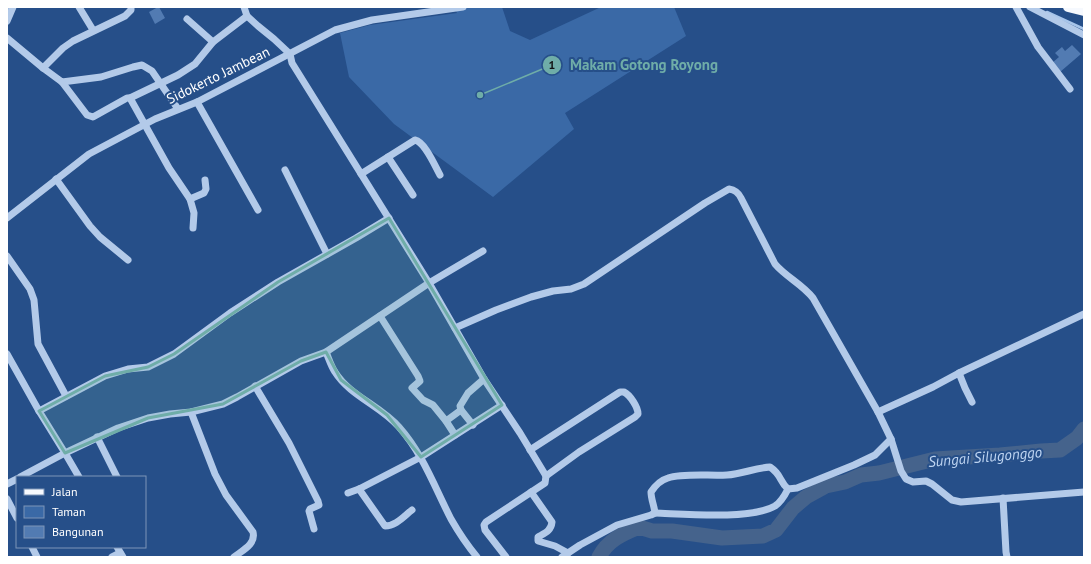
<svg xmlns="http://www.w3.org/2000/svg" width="1091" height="564" viewBox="0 0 1091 564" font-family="'PT Sans',sans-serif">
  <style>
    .green { fill: #3a69a6 }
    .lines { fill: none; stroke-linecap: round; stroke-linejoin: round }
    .stream { stroke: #a7c5ea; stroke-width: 2.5 }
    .river { stroke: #45638c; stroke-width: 15 }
    .building { fill: #527bb2 }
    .minor { stroke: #b3cae9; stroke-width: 7 }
    .major { stroke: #f6f9fe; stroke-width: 10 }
    .marked { fill: #6fada8; fill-opacity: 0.2; stroke: #6fada8; stroke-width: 3; stroke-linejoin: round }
    .labels { text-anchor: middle; stroke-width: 4; stroke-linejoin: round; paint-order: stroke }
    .street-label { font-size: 14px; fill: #fff; stroke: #264f89 }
    .water-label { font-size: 15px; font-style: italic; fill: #bed4f1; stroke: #264f89 }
    .leader { fill: none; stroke: #6fada8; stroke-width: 1.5 }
    .callout-dot { fill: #6fada8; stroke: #264f89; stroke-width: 1.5 }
    .mark-label { font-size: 12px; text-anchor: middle; font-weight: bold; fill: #111 }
    .callout-label { font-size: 15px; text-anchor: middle; font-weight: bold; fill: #6fada8; stroke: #264f89; stroke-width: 4; stroke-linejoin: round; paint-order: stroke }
  </style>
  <rect width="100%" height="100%" fill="#264f89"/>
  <polygon class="green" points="454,7 502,7 510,31 530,40 601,7 674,7 686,36 565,113 574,129 493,197 394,124 349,77 340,33 370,25 457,13"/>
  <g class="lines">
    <g class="stream">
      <polyline points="7,10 8,7"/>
      <polyline points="1047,12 1084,29"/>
    </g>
    <path class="river" d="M 599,557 C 608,540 622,534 639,527 L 652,531 L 672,531 L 722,538 L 763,536 L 776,530 L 793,508 L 806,497 L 826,486 L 845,482 L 861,475 L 879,473 L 935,459 L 1000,455 L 1041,451 L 1060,450 L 1077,438 L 1084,429"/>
  </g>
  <g class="building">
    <polygon points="158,7 159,7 165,18 155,24 149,12"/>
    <polygon points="1072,45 1081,54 1060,72 1052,63 1059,57 1055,53 1062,47 1065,51"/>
  </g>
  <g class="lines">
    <g class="minor">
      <polyline points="79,7 93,30"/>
      <polyline points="244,7 247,16 258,26 274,39 290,54 292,63 429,283 484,379 520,433 546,476 545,483 486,522 484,525 485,530 506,557"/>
      <polyline points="1016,7 1038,47 1070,89"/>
      <polyline points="1030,7 1084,35"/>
      <polyline points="187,19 213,42"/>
      <polyline points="7,21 13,7"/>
      <polyline points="7,38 43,68 62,82 101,77 133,67 142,65 152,71 178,109"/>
      <polyline points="43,68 63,48 73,41 125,16 131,10 131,7"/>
      <polyline points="62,82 87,115 93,117 127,98 130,98 169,168 190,199 194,213 193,228"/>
      <polyline points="130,98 178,75 195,64 213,42 247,16"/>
      <polyline points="197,102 258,210"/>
      <polyline points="388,157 413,195"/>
      <polyline points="285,170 327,254"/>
      <path d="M 361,174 L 415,140 C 425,142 435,166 440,175"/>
      <polyline points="56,179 90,226 100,237 128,260"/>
      <polyline points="190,199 204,193 206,189 205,180"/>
      <polyline points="7,218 89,154 155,119 197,102 335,30 372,20 463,7"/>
      <polyline points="7,256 30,289 34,300 38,344 66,396"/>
      <polyline points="380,316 418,376 420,381 412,388 423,400 433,405 446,421 455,435"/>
      <path d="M 455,328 L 496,310 L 531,297 L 553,291 L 571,289 L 584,284 L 705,203 L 729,189 C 735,190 738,192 741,198 L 775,264 C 786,277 802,284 813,298 L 878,412 L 891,439 L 901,471 L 906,479 L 913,482 L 926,481 L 932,484 L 952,500 L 961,502 L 1084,492"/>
      <path d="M 326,352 C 329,359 331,366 335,372 C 350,396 381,406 399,427 C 423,454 435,488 451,519 C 459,533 467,545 477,557"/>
      <polyline points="7,354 39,411 65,453 79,477"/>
      <polyline points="959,373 1084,314"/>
      <polyline points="255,386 289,443 318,501 319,505 310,509 309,511 314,529"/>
      <polyline points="461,410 473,425"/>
      <polyline points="39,411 105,376 128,369 148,367 174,354 230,313 278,282 356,238 389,218"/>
      <path d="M 191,412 L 215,474 L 226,495 L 253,532 C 256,544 243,550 234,557"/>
      <polyline points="878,412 933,387 959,373 965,388 972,402"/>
      <polyline points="446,421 461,410 460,406 468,393 484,379"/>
      <polyline points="97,437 117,477"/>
      <path d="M 530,450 L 620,392 L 624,392 C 630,395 638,407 638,414 L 635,417 L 579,452 L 546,476"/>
      <polyline points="20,477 65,453 118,428 148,418 170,414 191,412 223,404 237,397 301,361 326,352 429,283 483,251"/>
      <polyline points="7,484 17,479"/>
      <path d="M 359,489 L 385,526 C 396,526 404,516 412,510"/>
      <path d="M 531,492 L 552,522 C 551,531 545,533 538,537 L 538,541 L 555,546 L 568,553"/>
      <polyline points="348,493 359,489 421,457 502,405"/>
      <polyline points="1003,498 1006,552 1007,557"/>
      <polyline points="7,499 17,518"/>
      <path d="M 655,513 C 684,514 751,520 775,506 C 781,502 785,495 788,489"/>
      <polyline points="32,547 37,557"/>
      <polyline points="117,547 123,557"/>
      <polyline points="112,557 120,553"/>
      <path d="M 562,557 L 580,545 L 617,525 L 651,515 L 655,513 C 654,505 651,499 651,492 C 655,486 661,480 668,478 C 683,473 710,476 727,475 C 742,474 755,468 770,467 C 782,475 779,481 788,489 L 797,488 L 854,465 L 875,455 L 891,439"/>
    </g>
    <polyline class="major" points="1068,7 1084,11"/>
  </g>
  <path class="marked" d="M 389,218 L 502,405 L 421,457 L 387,415 L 341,380 L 326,352 L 301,361 L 223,404 L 148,418 L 65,453 L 39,411 L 105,376 L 148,367 L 174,354 L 278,282 Z"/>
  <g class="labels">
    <g class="street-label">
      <text transform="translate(218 75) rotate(-26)" y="5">Sidokerto Jambean</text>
    </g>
    <g class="water-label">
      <text transform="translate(985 457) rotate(-5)" y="5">Sungai Silugonggo</text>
    </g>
  </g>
  <path class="leader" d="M480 95L552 65"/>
  <g class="callout-dot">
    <circle cx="480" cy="95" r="4"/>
    <circle cx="552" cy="65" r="10"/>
  </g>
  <g class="mark-label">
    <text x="552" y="69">1</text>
  </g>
  <g class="callout-label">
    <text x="644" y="70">Makam Gotong Royong</text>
  </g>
  <rect width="1091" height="564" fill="none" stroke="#ffffff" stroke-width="16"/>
  <rect x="16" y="476" width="130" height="72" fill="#264f89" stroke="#7d95b8"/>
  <rect x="24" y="489" width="20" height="6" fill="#f6f9fe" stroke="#7d95b8"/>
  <text x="52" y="496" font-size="12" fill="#ffffff">Jalan</text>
  <rect x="24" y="506" width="20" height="12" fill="#3a69a6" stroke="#7d95b8"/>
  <text x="52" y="516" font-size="12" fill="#ffffff">Taman</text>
  <rect x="24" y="526" width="20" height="12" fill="#527bb2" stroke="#7d95b8"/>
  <text x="52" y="536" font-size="12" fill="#ffffff">Bangunan</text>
</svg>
